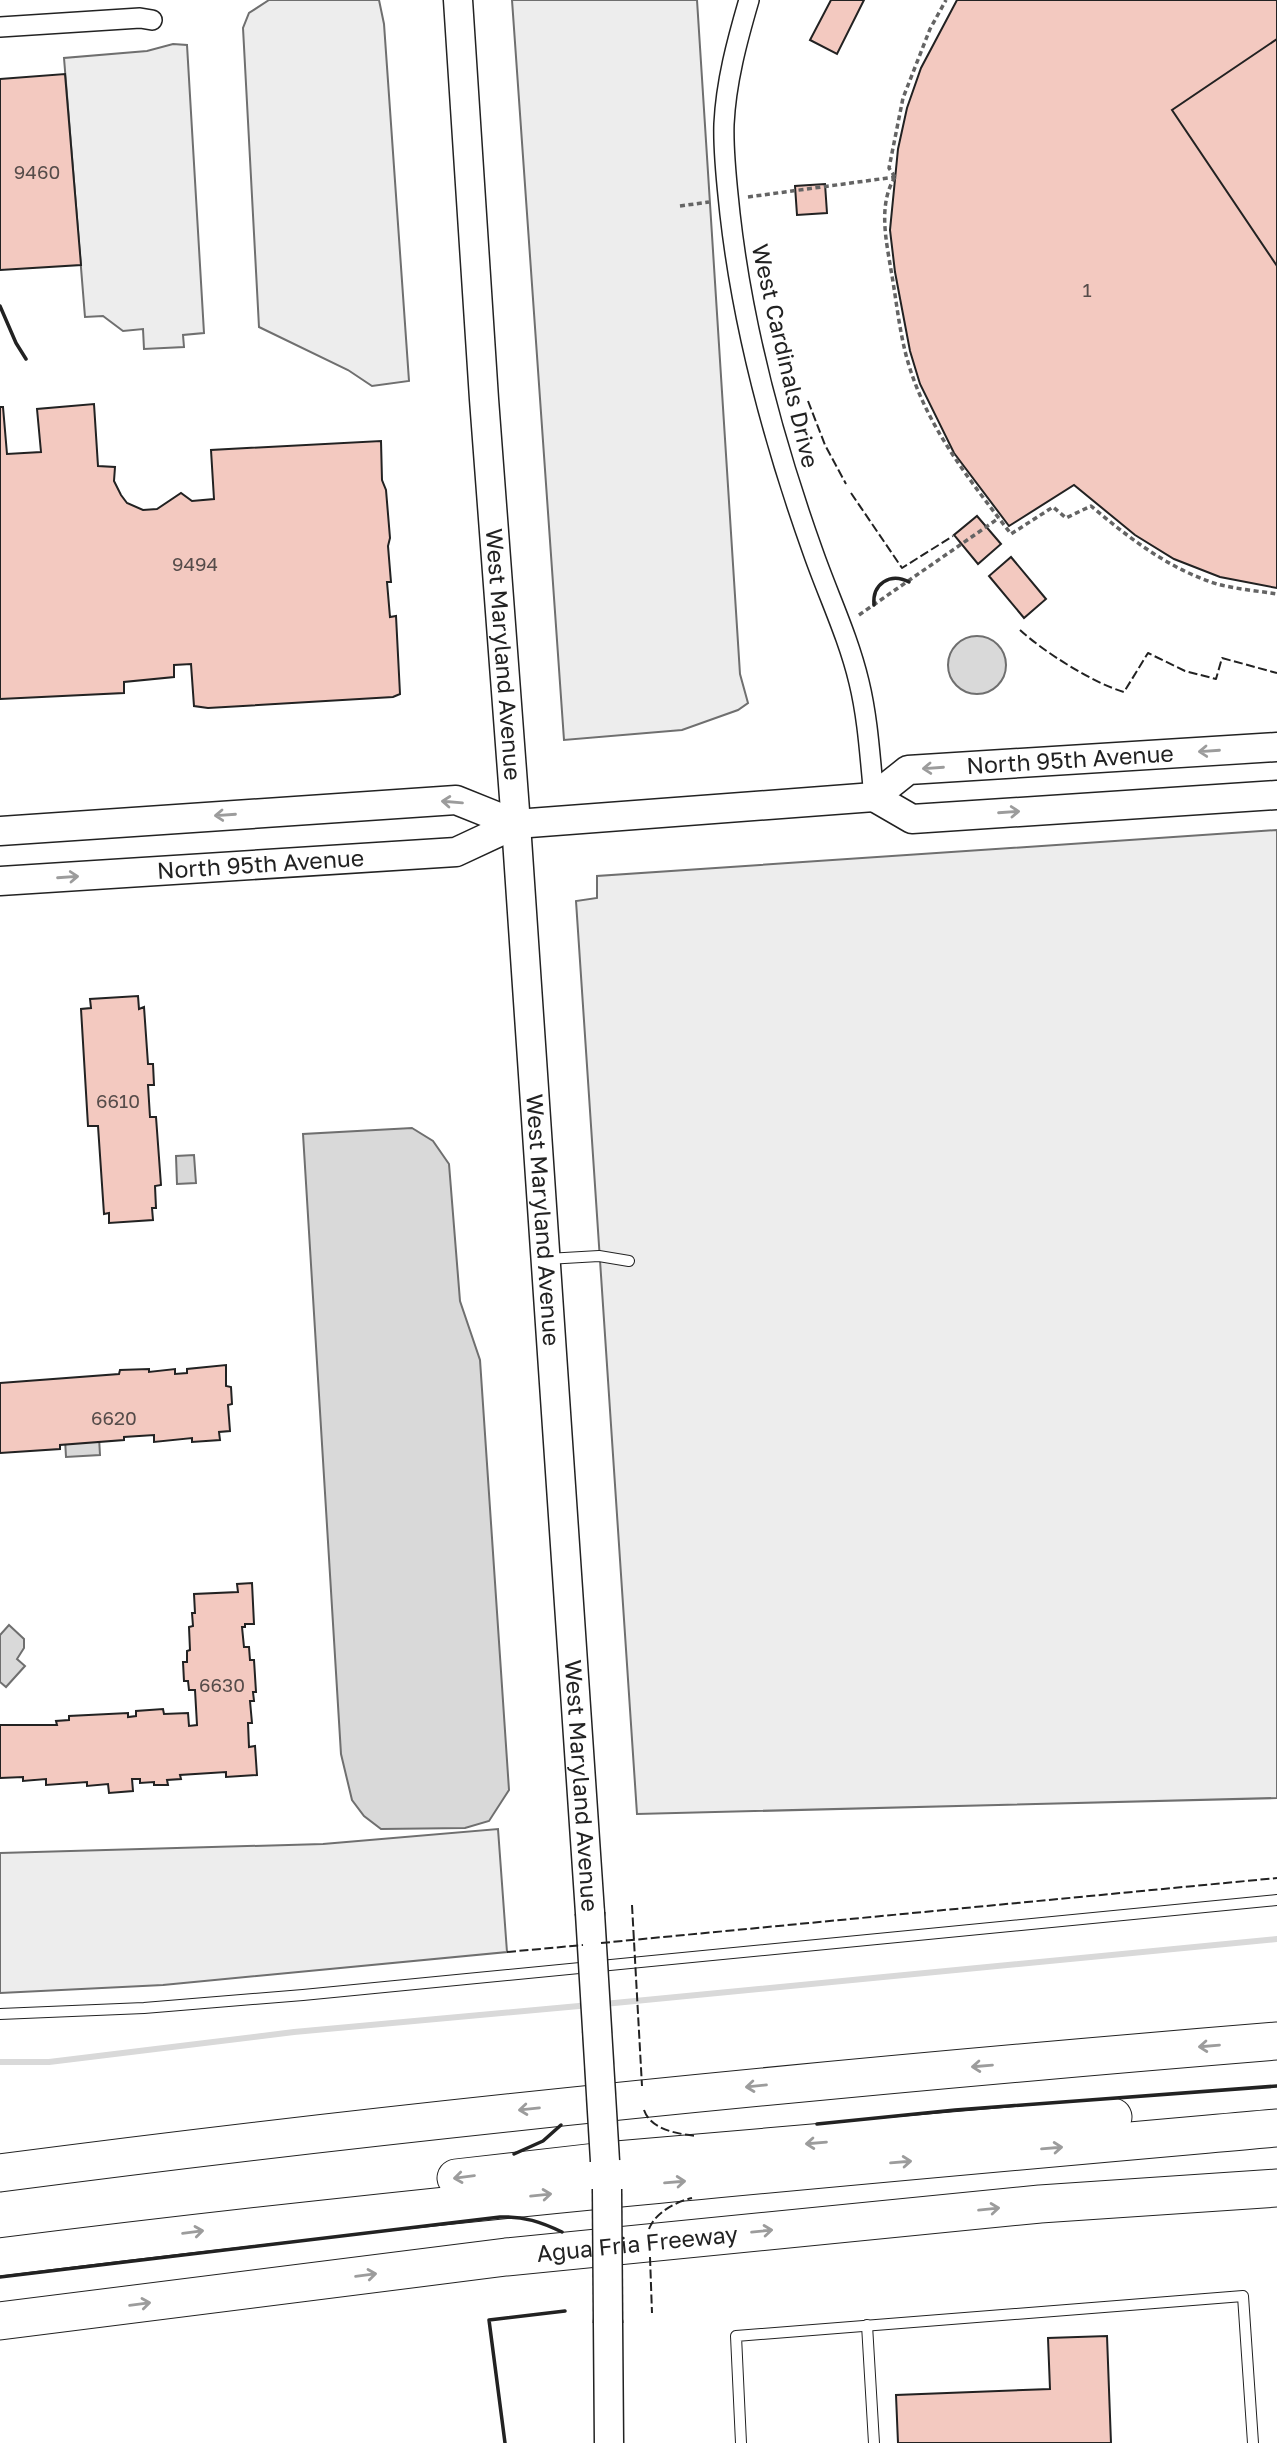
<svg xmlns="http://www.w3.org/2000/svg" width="1277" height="2443" viewBox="0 0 1277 2443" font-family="'Golos Text',sans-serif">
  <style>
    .parking { fill: #ededed; stroke: #6f6f6f; stroke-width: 2 }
    .water { fill: #d9d9d9; stroke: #6f6f6f; stroke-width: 2 }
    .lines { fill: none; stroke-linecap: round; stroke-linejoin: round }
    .stream { stroke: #d9d9d9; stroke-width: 6 }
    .building { fill: #f3c9c0; stroke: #222; stroke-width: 2 }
    .lane-casing { stroke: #222; stroke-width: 12 }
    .street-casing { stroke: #222; stroke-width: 22 }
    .secondary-casing { stroke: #222; stroke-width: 31 }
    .highway-casing { stroke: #222; stroke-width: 39 }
    .path { stroke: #646464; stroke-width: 3.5; stroke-dasharray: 5 3.5; stroke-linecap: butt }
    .lane { stroke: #fff; stroke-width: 10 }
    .street { stroke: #fff; stroke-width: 19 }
    .secondary { stroke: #fff; stroke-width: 28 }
    .highway { stroke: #fff; stroke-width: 37 }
    .secondary-bridge-casing { stroke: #222; stroke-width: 31; stroke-linecap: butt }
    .secondary-bridge { stroke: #fff; stroke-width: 28 }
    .fence { stroke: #222; stroke-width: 2; stroke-dasharray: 9 3.5; stroke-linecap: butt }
    .wall { stroke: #222; stroke-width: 3.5 }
    .oneway { stroke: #9c9c9c }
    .labels { text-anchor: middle; stroke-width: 5; stroke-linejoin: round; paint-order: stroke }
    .number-label { font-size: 19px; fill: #564c4a }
    .street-label { font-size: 23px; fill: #222; stroke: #fff }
  </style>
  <rect width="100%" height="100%" fill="#fff"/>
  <g class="parking">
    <polygon points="269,0 379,0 384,24 409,381 372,386 348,370 259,327 243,28 249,13"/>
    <polygon points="512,0 697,0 740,674 748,703 738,710 682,730 564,740"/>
    <polygon points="173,44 187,45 204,333 183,335 184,347 144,349 143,329 123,331 103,316 85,317 64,58 147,51"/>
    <polygon points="1277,830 1277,1798 637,1814 576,901 597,898 597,876"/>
    <polygon points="498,1829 507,1952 163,1985 0,1993 0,1853 323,1844"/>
  </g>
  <g class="water">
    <circle cx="977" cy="665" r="29"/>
    <polygon points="412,1128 433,1141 449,1164 460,1301 480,1360 509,1790 489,1821 465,1828 381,1829 364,1816 352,1800 341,1754 303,1134"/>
    <polygon points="194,1155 196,1183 177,1184 176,1156"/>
    <polygon points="99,1437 100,1455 66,1457 65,1439"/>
    <polygon points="9,1625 24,1639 24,1648 17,1659 25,1666 6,1687 0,1682 0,1635"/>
  </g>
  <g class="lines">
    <g class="stream">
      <polyline points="604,2004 1277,1939"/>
      <polyline points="0,2062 49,2062 294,2032 590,2005"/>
    </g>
  </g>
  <g class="building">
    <polygon points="831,0 864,0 837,54 810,40"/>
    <polygon points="957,0 1277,0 1277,588 1220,577 1174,559 1135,535 1074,485 1009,526 954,453 920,384 910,351 895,272 890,230 898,149 907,108 921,68"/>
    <polygon points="1277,39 1277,266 1172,110"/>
    <polygon points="65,74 81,265 0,270 0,79"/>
    <polygon points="825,184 827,213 797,215 795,186"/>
    <polygon points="94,404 98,466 115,467 114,481 121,495 127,503 143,510 157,509 181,493 192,501 214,499 211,450 381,441 382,480 386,490 390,538 388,546 391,582 387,582 390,617 396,616 400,694 393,697 208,708 194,706 191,664 174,665 174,677 124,682 124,693 0,699 0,407 3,407 7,454 41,452 37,409"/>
    <polygon points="977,516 1001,544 978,564 954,535"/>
    <polygon points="1011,557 1046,599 1024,618 989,576"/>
    <polygon points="138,996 139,1009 144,1007 148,1064 153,1064 154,1085 148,1085 150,1117 156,1117 161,1185 155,1186 156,1208 152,1208 153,1220 109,1223 109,1213 104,1214 98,1126 88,1126 81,1009 91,1008 90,999"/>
    <polygon points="226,1365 226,1386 231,1387 232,1404 228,1405 230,1431 219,1432 220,1440 192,1442 192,1438 154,1442 154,1435 124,1437 124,1440 60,1445 60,1449 0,1453 0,1383 119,1374 120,1370 149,1369 149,1372 175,1369 175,1374 187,1373 187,1369"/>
    <polygon points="252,1583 254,1624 245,1624 245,1627 242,1627 244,1647 249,1647 250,1660 254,1660 256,1692 253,1692 254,1701 250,1701 252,1723 248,1723 249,1747 255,1746 257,1775 226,1777 226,1772 180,1775 181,1779 167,1780 168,1785 154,1785 154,1782 140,1783 140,1779 132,1779 133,1791 109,1793 108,1784 87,1786 87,1782 46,1785 46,1779 23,1781 23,1777 0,1778 0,1725 57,1725 56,1721 69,1720 69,1716 128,1713 128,1717 136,1716 136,1711 163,1709 164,1714 188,1713 189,1726 197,1725 195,1690 189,1690 188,1681 184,1681 183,1662 187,1662 187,1651 190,1650 189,1627 193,1626 192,1613 195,1613 194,1594 238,1592 237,1584"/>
    <polygon points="1107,2336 1111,2443 898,2443 896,2395 1050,2389 1048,2338"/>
  </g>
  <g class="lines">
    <g class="lane-casing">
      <g id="lane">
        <polyline points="547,1259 599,1256 629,1261"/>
        <polyline points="0,2014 144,2008 303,1995 1277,1900"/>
        <polyline points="867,2325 874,2443"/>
        <polyline points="741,2443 736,2336 1243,2296 1253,2443"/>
      </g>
    </g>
    <g class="street-casing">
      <g id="street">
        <path d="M 749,0 C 737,41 726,82 724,124 C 723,154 727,184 730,214 C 743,329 774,443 813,552 C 828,595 848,636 859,682 C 868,719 870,758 874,797"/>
        <polyline points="0,27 140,18 152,20"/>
      </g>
    </g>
    <g class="secondary-casing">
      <g id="secondary">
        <path id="s1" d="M 458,0 L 484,399 L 516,824 L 590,1913"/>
        <polyline points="874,797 912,819 1277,795"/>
        <polyline points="0,831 456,800 516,824"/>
        <path id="s2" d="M 0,881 L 456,852 L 516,824 L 874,797 L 908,770 L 1277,747"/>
        <polyline points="608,2323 609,2443"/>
      </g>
    </g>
    <g class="highway-casing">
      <g id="highway">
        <path d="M 0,2173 C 425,2117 850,2076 1277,2041"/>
        <polyline points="456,2178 605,2161 1113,2117"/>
        <path d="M 0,2257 C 425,2203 851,2166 1277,2128"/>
        <path id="s3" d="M 0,2321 L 506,2257 L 1040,2204 L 1277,2188"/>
      </g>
    </g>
    <g class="path">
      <path d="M 895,177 C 878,204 886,240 891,270 C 896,298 899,328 906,355 C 924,424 969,479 1011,534 L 1053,507 L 1066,518 L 1091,506 C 1129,538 1169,569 1217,584 C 1236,589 1258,591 1277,594"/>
      <polyline points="895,177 889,168 903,98 930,29 946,0"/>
      <polyline points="748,197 895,177"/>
      <polyline points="680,206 709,202"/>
      <polyline points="859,615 999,518"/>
    </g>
    <use href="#lane" class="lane"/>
    <use href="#street" class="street"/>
    <use href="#secondary" class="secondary"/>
    <use href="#highway" class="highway"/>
    <g class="secondary-bridge-casing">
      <g id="secondary-bridge">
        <polyline points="590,1913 605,2161"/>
        <polyline points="607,2189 608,2323"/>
      </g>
    </g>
    <use href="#secondary-bridge" class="secondary-bridge"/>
    <g class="fence">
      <polyline points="808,401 825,445 846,484"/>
      <polyline points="851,493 902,568 953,536"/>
      <path d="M 1020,630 C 1044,652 1093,683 1124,692 L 1148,653 L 1185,671 L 1216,679 L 1222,658 L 1277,673"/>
      <polyline points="632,1905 642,2086"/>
      <polyline points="601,1943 1277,1878"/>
      <polyline points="507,1952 583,1945"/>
      <path d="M 644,2110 C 651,2130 678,2134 697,2136"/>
      <path d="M 649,2229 C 655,2213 675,2202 692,2198"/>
      <polyline points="650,2257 652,2313"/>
    </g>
    <g class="wall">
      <polyline points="0,306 16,343 26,359"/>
      <path d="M 874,605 C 872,584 890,572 909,582"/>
      <polyline points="817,2124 955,2110 1277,2086"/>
      <polyline points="514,2154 543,2141 561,2125"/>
      <path d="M 0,2277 L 500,2217 C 524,2216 541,2222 562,2232"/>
      <polyline points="505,2443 489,2320 565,2311"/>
    </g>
  </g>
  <defs><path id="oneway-shaft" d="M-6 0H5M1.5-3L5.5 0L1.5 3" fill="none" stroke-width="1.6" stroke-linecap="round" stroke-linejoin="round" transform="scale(1.75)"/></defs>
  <g class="oneway">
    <use href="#oneway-shaft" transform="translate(1209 751) rotate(176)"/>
    <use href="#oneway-shaft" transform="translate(933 768) rotate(176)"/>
    <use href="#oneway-shaft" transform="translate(452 802) rotate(-175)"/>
    <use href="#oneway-shaft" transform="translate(1009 812) rotate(-4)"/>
    <use href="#oneway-shaft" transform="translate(225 815) rotate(176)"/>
    <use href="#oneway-shaft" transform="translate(68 877) rotate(-4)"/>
    <use href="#oneway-shaft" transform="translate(1209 2046) rotate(175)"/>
    <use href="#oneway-shaft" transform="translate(982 2066) rotate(175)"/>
    <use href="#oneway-shaft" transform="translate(756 2086) rotate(174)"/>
    <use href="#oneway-shaft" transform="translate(529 2109) rotate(174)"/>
    <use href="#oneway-shaft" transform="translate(816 2143) rotate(175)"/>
    <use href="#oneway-shaft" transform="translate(1052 2148) rotate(-5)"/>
    <use href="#oneway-shaft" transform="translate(901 2162) rotate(-5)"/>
    <use href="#oneway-shaft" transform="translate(464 2177) rotate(173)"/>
    <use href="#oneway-shaft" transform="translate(675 2182) rotate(-5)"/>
    <use href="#oneway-shaft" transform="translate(541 2195) rotate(-6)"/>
    <use href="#oneway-shaft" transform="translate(989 2209) rotate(-6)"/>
    <use href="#oneway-shaft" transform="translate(762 2231) rotate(-6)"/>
    <use href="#oneway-shaft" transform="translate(193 2232) rotate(-7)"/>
    <use href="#oneway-shaft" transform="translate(366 2275) rotate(-7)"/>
    <use href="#oneway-shaft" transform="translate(140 2304) rotate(-7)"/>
  </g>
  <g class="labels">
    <g class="number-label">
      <text x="37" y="179">9460</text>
      <text x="1087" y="297">1</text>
      <text x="195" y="571">9494</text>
      <text x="118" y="1108">6610</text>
      <text x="114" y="1425">6620</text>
      <text x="222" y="1692">6630</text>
    </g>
    <g class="street-label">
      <text transform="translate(785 356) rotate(77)" y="8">West Cardinals Drive</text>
      <text dy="8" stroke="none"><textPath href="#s1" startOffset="656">West Maryland Avenue</textPath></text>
      <text dy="8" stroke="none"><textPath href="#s2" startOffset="1088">North 95th Avenue</textPath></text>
      <text dy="8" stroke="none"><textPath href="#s2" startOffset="261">North 95th Avenue</textPath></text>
      <text dy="8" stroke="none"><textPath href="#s1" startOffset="1223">West Maryland Avenue</textPath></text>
      <text dy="8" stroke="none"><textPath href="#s1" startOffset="1790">West Maryland Avenue</textPath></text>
      <text dy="8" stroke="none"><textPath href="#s3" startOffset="642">Agua Fria Freeway</textPath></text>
    </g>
  </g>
</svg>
